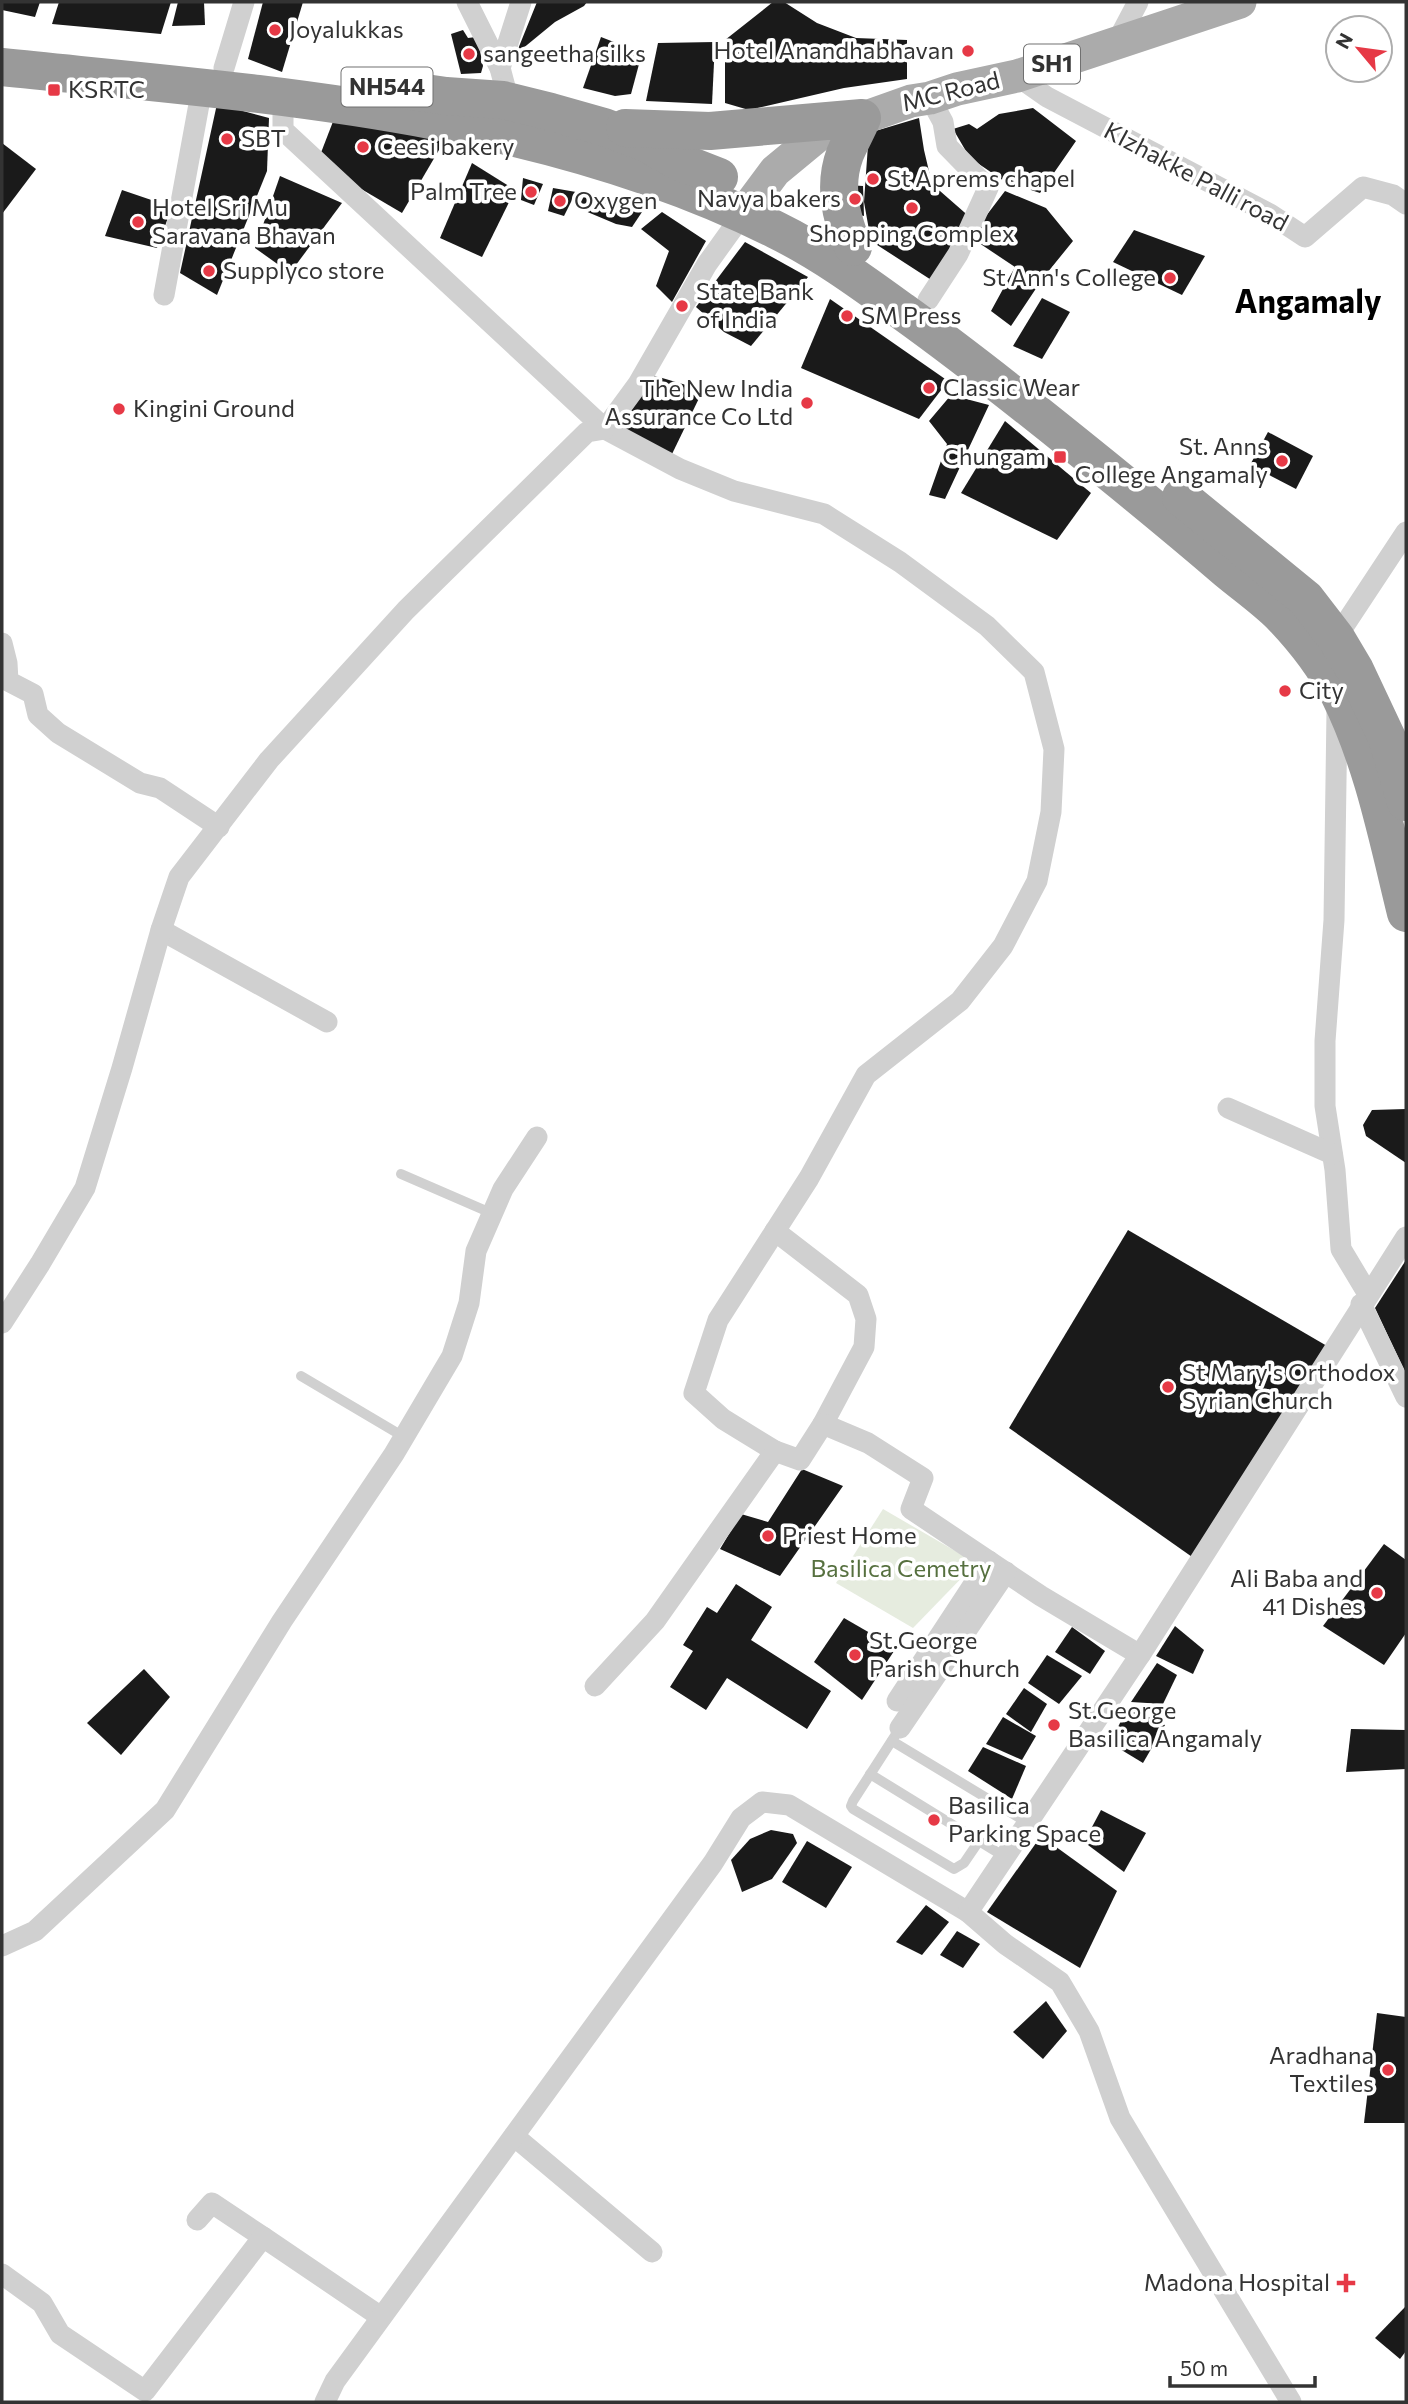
<svg xmlns="http://www.w3.org/2000/svg" width="1408" height="2404" viewBox="0 0 1408 2404" font-family="Commissioner,sans-serif">
  <style>
    .green { fill: #e6ecdf }
    .building { fill: #1a1a1a }
    .lines { fill: none; stroke-linecap: round; stroke-linejoin: round }
    .lane { stroke: #d0d0d0; stroke-width: 10 }
    .street { stroke: #d0d0d0; stroke-width: 21 }
    .primary { stroke: #ababab; stroke-width: 33 }
    .highway { stroke: #9a9a9a; stroke-width: 38 }
    .poi-dot { fill: #e63946; stroke: #fff; stroke-width: 2.5 }
    .labels { text-anchor: middle; stroke-width: 7; stroke-linejoin: round; paint-order: stroke }
    .shield { fill: #fff; stroke: #707070; stroke-width: 2 }
    .shield-label { font-size: 23px; font-weight: bold; fill: #333 }
    .poi-label { font-size: 24px; fill: #333; stroke: #fff; text-anchor: start }
    .street-label { font-size: 24px; fill: #333; stroke: #fff }
    .park-label { font-size: 24px; fill: #56703f; stroke: #fff }
    .district-label { font-size: 32px; font-weight: bold; fill: #000; stroke: #fff }
  </style>
  <rect width="100%" height="100%" fill="#fff"/>
  <polygon class="green" points="883,1509 976,1563 913,1628 836,1583"/>
  <g class="building">
    <polygon points="2,2 40,2 35,17 2,10"/>
    <polygon points="59,2 171,2 161,34 52,24"/>
    <polygon points="178,2 204,2 205,25 172,26"/>
    <polygon points="263,2 303,2 282,72 248,59"/>
    <polygon points="537,2 587,2 584,6 555,22 516,54"/>
    <polygon points="773,2 784,2 817,23 856,38 907,40 907,79 844,88 749,110 725,103 725,40"/>
    <polygon points="463,30 468,38 476,37 478,41 483,66 481,73 461,74 451,34"/>
    <polygon points="601,37 642,53 631,94 615,96 583,88"/>
    <polygon points="715,42 712,104 646,101 658,43"/>
    <polygon points="217,104 269,118 267,171 217,295 180,273"/>
    <polygon points="1033,108 1076,141 1040,193 1004,181 970,158 953,129 969,124 977,129 999,114"/>
    <polygon points="919,118 924,150 932,184 972,219 939,285 871,241 864,202 868,145 872,132"/>
    <polygon points="334,119 446,138 402,213 317,163"/>
    <polygon points="2,143 36,169 2,214"/>
    <polygon points="472,163 515,190 482,257 440,238"/>
    <polygon points="280,176 342,203 290,273 255,248"/>
    <polygon points="523,178 543,184 534,205 521,200"/>
    <polygon points="847,185 863,186 864,216 847,212"/>
    <polygon points="553,188 576,192 564,216 548,211"/>
    <polygon points="122,190 172,207 157,248 105,236"/>
    <polygon points="1005,191 1046,208 1073,241 1043,278 1011,326 991,311 1015,267 970,237"/>
    <polygon points="586,192 644,209 632,227 616,224 578,208"/>
    <polygon points="662,212 706,241 672,302 656,286 669,251 641,229"/>
    <polygon points="1134,230 1205,256 1182,295 1113,262"/>
    <polygon points="745,242 808,277 751,346 724,332 696,307"/>
    <polygon points="1042,298 1070,312 1042,359 1013,346"/>
    <polygon points="830,299 948,381 919,419 801,368"/>
    <polygon points="652,375 703,390 672,454 619,429"/>
    <polygon points="951,395 989,405 945,499 929,495 947,444 929,421"/>
    <polygon points="1005,421 1091,493 1057,540 961,493"/>
    <polygon points="1268,432 1313,456 1296,489 1250,465"/>
    <polygon points="1406,1109 1406,1163 1366,1136 1363,1125 1372,1110"/>
    <polygon points="1128,1230 1327,1346 1195,1559 1009,1428"/>
    <polygon points="1406,1260 1406,1374 1375,1308"/>
    <polygon points="802,1469 843,1486 780,1576 720,1549 741,1514 768,1522"/>
    <polygon points="1384,1544 1406,1560 1406,1633 1384,1665 1323,1626"/>
    <polygon points="736,1584 772,1607 751,1640 831,1691 807,1729 727,1678 706,1710 670,1687 693,1651 683,1645 707,1607 717,1613"/>
    <polygon points="844,1618 896,1648 862,1700 814,1662"/>
    <polygon points="1175,1626 1204,1650 1193,1674 1156,1656"/>
    <polygon points="1072,1627 1105,1651 1090,1674 1055,1652"/>
    <polygon points="1047,1655 1082,1676 1059,1704 1028,1683"/>
    <polygon points="1157,1663 1177,1675 1163,1704 1131,1702"/>
    <polygon points="144,1669 170,1697 121,1755 87,1723"/>
    <polygon points="1024,1688 1047,1704 1031,1732 1006,1714"/>
    <polygon points="1128,1707 1165,1725 1143,1763 1110,1743"/>
    <polygon points="1003,1717 1036,1736 1022,1760 986,1744"/>
    <polygon points="1351,1729 1406,1730 1406,1769 1346,1772"/>
    <polygon points="983,1747 1026,1766 1012,1799 968,1771"/>
    <polygon points="1101,1810 1146,1833 1124,1872 1084,1842"/>
    <polygon points="771,1830 793,1834 797,1843 772,1879 742,1892 731,1860 750,1839"/>
    <polygon points="1041,1836 1117,1891 1080,1968 987,1912"/>
    <polygon points="807,1841 852,1867 826,1908 782,1882"/>
    <polygon points="926,1905 949,1922 922,1955 896,1942"/>
    <polygon points="957,1931 980,1944 963,1968 940,1955"/>
    <polygon points="1046,2001 1067,2031 1043,2059 1013,2032"/>
    <polygon points="1377,2013 1406,2017 1406,2123 1364,2123"/>
    <polygon points="1406,2306 1406,2351 1400,2359 1375,2338"/>
  </g>
  <g class="lines">
    <g class="lane">
      <polyline points="401,1174 491,1213"/>
      <polyline points="301,1376 404,1437"/>
      <polyline points="900,1728 853,1801 851,1806 853,1809 954,1869 964,1863 979,1841"/>
      <polyline points="892,1741 1028,1823"/>
      <polyline points="870,1774 1005,1857"/>
    </g>
    <g class="street">
      <polyline points="467,2 500,68 509,102"/>
      <polyline points="1117,42 1138,2"/>
      <polyline points="224,68 244,2"/>
      <polyline points="500,68 521,2"/>
      <polyline points="1017,76 1047,97 1270,214 1305,237 1363,187 1393,195 1406,204"/>
      <polyline points="283,97 283,130 605,429 680,469 734,491 824,514 900,562 987,626 1034,672 1054,749 1051,812 1037,881 1003,946 960,1001 866,1075 809,1178 718,1320 694,1393 723,1419 775,1451 655,1621 595,1686"/>
      <polyline points="164,295 202,88"/>
      <polyline points="928,300 958,254 988,188 947,146 943,122 930,98"/>
      <polyline points="1336,638 1406,532"/>
      <polyline points="2,643 7,663 8,681 33,694 38,715 58,733 140,783 160,788 219,827"/>
      <polyline points="1337,711 1334,920 1325,1041 1325,1106 1335,1170 1341,1249 1368,1294"/>
      <polyline points="161,930 327,1022"/>
      <polyline points="1228,1108 1332,1154"/>
      <polyline points="775,1231 858,1295 866,1319 864,1347 823,1424"/>
      <polyline points="1361,1304 1406,1397"/>
      <polyline points="2,1323 40,1264 85,1188 122,1068 161,930 179,877 269,760 406,610 587,432 605,429 638,384 707,264 743,214"/>
      <polyline points="775,1451 800,1460 823,1424 868,1443 923,1478 911,1509 1041,1596 1140,1655"/>
      <polyline points="897,1701 989,1561"/>
      <polyline points="900,1728 1006,1572"/>
      <polyline points="2,1946 35,1931 165,1810 282,1621 394,1454 452,1356 469,1303 476,1251 503,1189 537,1137"/>
      <polyline points="514,2136 652,2252"/>
      <polyline points="197,2220 212,2203 263,2237"/>
      <polyline points="2,2274 42,2303 60,2334 145,2391 263,2237 381,2317"/>
      <polyline points="325,2402 335,2381 713,1863 741,1818 762,1802 789,1805 968,1912"/>
      <polyline points="1291,2402 1120,2118 1089,2031 1060,1982 1005,1944 968,1912 1140,1655 1406,1237"/>
    </g>
    <polyline class="primary" points="743,214 775,171 821,133 911,101 930,98 957,89 1017,76 1240,2"/>
    <g class="highway">
      <path d="M 2,67 C 262,94 538,111 776,230 C 821,252 862,282 902,311 C 962,354 1020,400 1077,446 C 1128,487 1178,528 1227,570 C 1245,585 1265,599 1281,615 C 1303,638 1325,666 1339,694 C 1373,762 1388,840 1406,913"/>
      <polyline points="391,88 446,96 503,100 551,112 604,127 646,143 678,161 719,177"/>
      <path d="M 625,128 L 710,131 L 862,118 C 857,130 850,142 845,154 C 833,186 841,217 853,247"/>
      <polyline points="1181,497 1306,599 1336,638 1355,670 1387,738 1406,802"/>
    </g>
  </g>
  <g class="poi-dot">
    <circle cx="275" cy="30" r="7"/>
    <circle cx="968" cy="51" r="7"/>
    <circle cx="469" cy="54" r="7"/>
    <rect x="47" y="83" width="14" height="14" rx="3.5"/>
    <circle cx="227" cy="139" r="7"/>
    <circle cx="363" cy="147" r="7"/>
    <circle cx="873" cy="179" r="7"/>
    <circle cx="531" cy="192" r="7"/>
    <circle cx="855" cy="199" r="7"/>
    <circle cx="560" cy="201" r="7"/>
    <circle cx="912" cy="208" r="7"/>
    <circle cx="138" cy="222" r="7"/>
    <circle cx="209" cy="271" r="7"/>
    <circle cx="1170" cy="278" r="7"/>
    <circle cx="682" cy="306" r="7"/>
    <circle cx="847" cy="316" r="7"/>
    <circle cx="929" cy="388" r="7"/>
    <circle cx="807" cy="403" r="7"/>
    <circle cx="119" cy="409" r="7"/>
    <rect x="1053" y="450" width="14" height="14" rx="3.5"/>
    <circle cx="1282" cy="461" r="7"/>
    <circle cx="1285" cy="691" r="7"/>
    <circle cx="1168" cy="1387" r="7"/>
    <circle cx="768" cy="1536" r="7"/>
    <circle cx="1377" cy="1593" r="7"/>
    <circle cx="855" cy="1655" r="7"/>
    <circle cx="1054" cy="1725" r="7"/>
    <circle cx="934" cy="1820" r="7"/>
    <circle cx="1388" cy="2070" r="7"/>
    <path d="M1342.5 2272.5h7v7h7v7h-7v7h-7v-7h-7v-7h7z"/>
  </g>
  <g class="labels">
    <g class="shield">
      <rect x="1024" y="44.5" width="56" height="39" rx="5"/>
      <rect x="341.5" y="67.5" width="91" height="39" rx="5"/>
    </g>
    <g class="shield-label">
      <text x="1052" y="72">SH1</text>
      <text x="387" y="95">NH544</text>
    </g>
    <g class="poi-label">
      <text x="289" y="38">Joyalukkas</text>
      <text x="954" y="59" text-anchor="end">Hotel Anandhabhavan</text>
      <text x="483" y="62">sangeetha silks</text>
      <text x="68" y="98">KSRTC</text>
      <text x="241" y="147">SBT</text>
      <text x="377" y="155">Ceesi bakery</text>
      <text x="887" y="187">St Aprems chapel</text>
      <text x="517" y="200" text-anchor="end">Palm Tree</text>
      <text x="841" y="207" text-anchor="end">Navya bakers</text>
      <text x="574" y="209">Oxygen</text>
      <text x="152" y="216">Hotel Sri Mu<tspan x="152" dy="28">Saravana Bhavan</tspan></text>
      <text x="912" y="242" text-anchor="middle">Shopping Complex</text>
      <text x="223" y="279">Supplyco store</text>
      <text x="1156" y="286" text-anchor="end">St Ann's College</text>
      <text x="696" y="300">State Bank<tspan x="696" dy="28">of India</tspan></text>
      <text x="861" y="324">SM Press</text>
      <text x="943" y="396">Classic Wear</text>
      <text x="793" y="397" text-anchor="end">The New India<tspan x="793" dy="28">Assurance Co Ltd</tspan></text>
      <text x="133" y="417">Kingini Ground</text>
      <text x="1268" y="455" text-anchor="end">St. Anns<tspan x="1268" dy="28">College Angamaly</tspan></text>
      <text x="1046" y="465" text-anchor="end">Chungam</text>
      <text x="1299" y="699">City</text>
      <text x="1182" y="1381">St Mary's Orthodox<tspan x="1182" dy="28">Syrian Church</tspan></text>
      <text x="782" y="1544">Priest Home</text>
      <text x="1363" y="1587" text-anchor="end">Ali Baba and<tspan x="1363" dy="28">41 Dishes</tspan></text>
      <text x="869" y="1649">St.George<tspan x="869" dy="28">Parish Church</tspan></text>
      <text x="1068" y="1719">St.George<tspan x="1068" dy="28">Basilica Angamaly</tspan></text>
      <text x="948" y="1814">Basilica<tspan x="948" dy="28">Parking Space</tspan></text>
      <text x="1374" y="2064" text-anchor="end">Aradhana<tspan x="1374" dy="28">Textiles</tspan></text>
      <text x="1330" y="2291" text-anchor="end">Madona Hospital</text>
    </g>
    <g class="street-label">
      <text transform="translate(951 92) rotate(-14)" y="8">MC Road</text>
      <text transform="translate(1196 177) rotate(28)" y="8">KIzhakke Palli road</text>
    </g>
    <g class="park-label">
      <text x="901" y="1577">Basilica Cemetry</text>
    </g>
    <g class="district-label">
      <text x="1308" y="313">Angamaly</text>
    </g>
  </g>
  <rect width="1408" height="2404" fill="none" stroke="#333333" stroke-width="7"/>
  <g transform="translate(1359 49) rotate(299)"><circle r="33" fill="#ffffff" stroke="#adadad" stroke-width="2"/>
  <path d="M0-5L12 26L0 18L-12 26Z" fill="#e63946"/>
  <text y="-10" font-size="19" font-weight="bold" text-anchor="middle" fill="#333333">N</text>
  </g>
  <path d="M1170 2376v10h145v-10" fill="none" stroke="#333333" stroke-width="3.5"/>
  <text x="1180" y="2376" font-size="21" fill="#333333" stroke="#ffffff" stroke-width="5" paint-order="stroke">50 m</text>
</svg>
